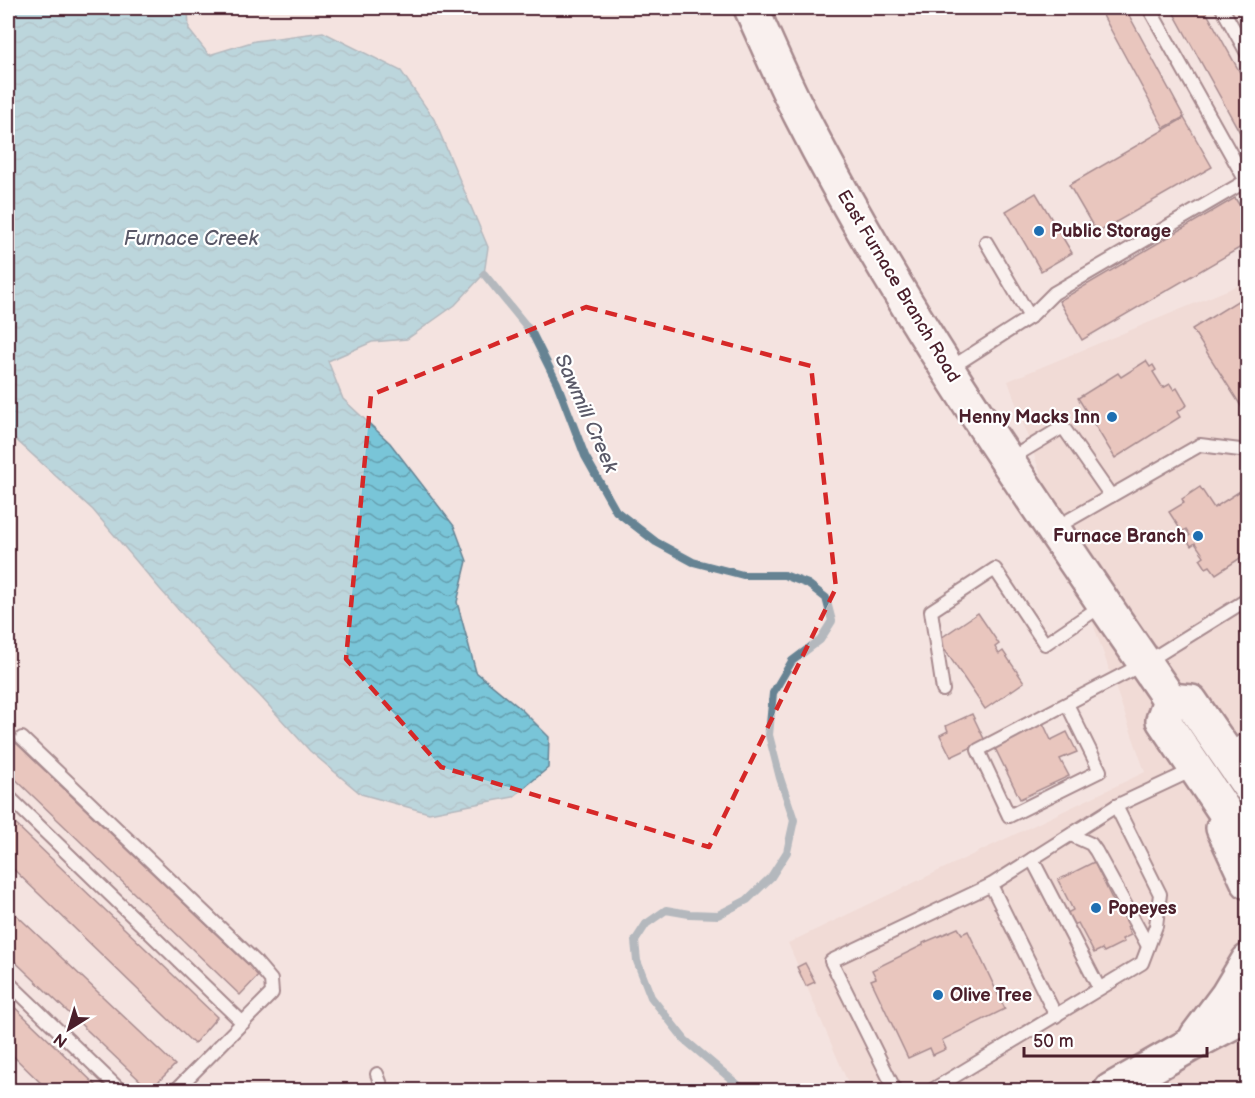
<svg xmlns="http://www.w3.org/2000/svg" width="1255" height="1098" viewBox="0 0 1255 1098" font-family="'Balsamiq Sans',sans-serif">
  <style>
    .built { fill: #edd0ca }
    .water { fill: url(#water-waves); stroke: #668393; stroke-width: 1.5 }
    .lines { fill: none; stroke-linecap: round; stroke-linejoin: round }
    .stream { stroke: #668393; stroke-width: 8 }
    .building { fill: #dca396; stroke: #4a1f2b; stroke-width: 1.5 }
    .service-casing { stroke: #4a1f2b; stroke-width: 16 }
    .primary-casing { stroke: #4a1f2b; stroke-width: 38 }
    .service { stroke: #fff; stroke-width: 12 }
    .primary { stroke: #fff; stroke-width: 33 }
    .marked { fill: none; stroke: #d62828; stroke-width: 4.5; stroke-dasharray: 12 8; stroke-linejoin: round }
    .poi-dot { fill: #1f6fb2; stroke: #fff; stroke-width: 2 }
    .labels { text-anchor: middle; stroke-width: 4.5; stroke-linejoin: round; paint-order: stroke }
    .poi-label { font-size: 18px; font-weight: bold; fill: #4a1f2b; stroke: #fff; text-anchor: start }
    .street-label { font-size: 18px; fill: #4a1f2b; stroke: #fff }
    .water-label { font-size: 20px; font-style: italic; fill: #5a5968; stroke: #fff }
  </style>
  <defs>
    <pattern id="water-waves" width="16" height="10" patternUnits="userSpaceOnUse" patternTransform="scale(1.5)"><rect width="16" height="10" fill="#79c5d8"/><path d="M0 5q4-4 8 0t8 0" fill="none" stroke="#659faf"/></pattern>
  </defs>
  <rect width="100%" height="100%" fill="#f4e3e0"/>
  <filter id="ink" filterUnits="userSpaceOnUse"><feTurbulence type="fractalNoise" baseFrequency=".0167" numOctaves="2"/><feDisplacementMap in="SourceGraphic" scale="12" xChannelSelector="R" yChannelSelector="G"/><feConvolveMatrix kernelMatrix="1 2 1 2 8 2 1 2 1" color-interpolation-filters="sRGB"/></filter>
  <g filter="url(#ink)">
    <polygon class="built" points="1244,283 1248,287 1247,1090 851,1090 788,943 1145,772 1008,381"/>
    <polygon class="water" points="8,8 188,8 189,30 209,55 255,41 323,32 401,71 434,119 488,247 484,274 455,305 407,339 372,342 328,361 343,399 390,443 454,526 467,561 457,602 476,672 521,709 549,737 548,768 513,797 429,813 361,794 310,751 260,696 216,652 160,589 93,510 13,437 8,435"/>
    <g class="lines">
      <polyline class="stream" points="484,274 532,333 557,383 585,456 616,511 656,542 693,562 743,575 784,575 808,584 826,598 832,621 820,640 792,661 773,693 769,735 780,778 794,820 787,852 771,877 747,900 718,915 689,914 666,910 646,924 635,941 637,961 651,997 685,1040 744,1090"/>
    </g>
    <g class="building">
      <polygon points="1099,8 1125,8 1184,117 1164,128"/>
      <polygon points="1171,8 1204,8 1248,87 1248,147"/>
      <polygon points="1184,118 1212,167 1097,233 1069,185"/>
      <polygon points="1036,193 1072,253 1041,271 1006,211"/>
      <polygon points="1235,198 1248,219 1248,243 1082,340 1059,301"/>
      <polygon points="1239,300 1248,313 1248,417 1192,329"/>
      <polygon points="1146,361 1150,367 1153,365 1156,370 1153,372 1163,388 1170,384 1174,390 1177,388 1187,405 1177,412 1180,417 1115,458 1078,398 1118,373 1121,377"/>
      <polygon points="1248,486 1248,553 1216,574 1210,566 1206,568 1200,559 1204,556 1195,543 1191,546 1186,538 1190,535 1186,529 1182,532 1169,512 1184,503 1182,499 1200,487 1214,508"/>
      <polygon points="978,613 999,644 995,647 999,654 1003,651 1024,682 985,709 938,640"/>
      <polygon points="972,714 985,741 951,757 940,735 948,731 946,726"/>
      <polygon points="1043,723 1051,740 1067,732 1077,752 1060,759 1069,776 1020,799 994,746"/>
      <polygon points="16,743 259,975 240,995 8,772 8,753"/>
      <polygon points="8,817 217,1017 194,1044 8,864"/>
      <polygon points="1094,862 1116,907 1119,905 1130,925 1127,927 1131,935 1122,939 1124,942 1104,952 1102,949 1094,953 1078,923 1073,925 1067,913 1073,910 1058,880"/>
      <polygon points="8,907 175,1065 150,1090 8,955"/>
      <polygon points="958,928 962,934 968,931 1005,1009 942,1040 946,1049 933,1055 930,1048 908,1058 871,980 876,978 872,970 923,945 923,943"/>
      <polygon points="805,963 815,982 806,986 797,967"/>
      <polygon points="8,1001 101,1090 48,1090 8,1051"/>
    </g>
    <g class="lines">
      <g class="service-casing">
        <g id="service">
          <polyline points="1222,8 1248,55"/>
          <polyline points="986,242 1030,317"/>
          <polyline points="949,369 1030,317 1054,293 1246,181 1149,8"/>
          <polyline points="1008,460 1063,427 1111,496"/>
          <polyline points="1055,528 1200,445 1248,451"/>
          <polyline points="943,690 931,611 995,569 1045,644 1104,604"/>
          <polyline points="1067,704 1100,771 1009,816 978,750 1145,663 1248,599"/>
          <polyline points="22,738 254,960 271,980 272,993 176,1090"/>
          <polyline points="1227,752 1248,737"/>
          <polyline points="8,796 243,1023"/>
          <polyline points="1071,835 1091,844 1096,851 1148,946"/>
          <polyline points="1032,859 1099,988"/>
          <polyline points="8,982 120,1090"/>
          <polyline points="1056,1016 991,885 1116,806"/>
          <polyline points="377,1074 383,1090"/>
          <polyline points="895,1090 831,961 991,885"/>
          <polyline points="932,1090 1142,963 1156,926 1160,894 1116,806 1195,769"/>
        </g>
      </g>
      <g class="primary-casing">
        <g id="primary">
          <path d="M 751,8 C 767,43 782,79 800,114 C 905,320 1040,510 1170,700"/>
          <polyline points="1170,700 1163,720 1248,846"/>
          <polyline points="1170,700 1191,702 1248,785"/>
          <polyline points="1223,828 1248,882"/>
          <polyline points="1197,1036 1227,996 1248,961"/>
          <polyline points="1111,1090 1190,1045 1248,1014"/>
        </g>
      </g>
      <use href="#service" class="service"/>
      <use href="#primary" class="primary"/>
    </g>
  </g>
  <path d="M0 0H1255V1098H0ZM 586,307 L 811,366 L 836,588 L 709,847 L 441,767 L 346,659 L 371,395 Z" fill="#f4e3e0" fill-opacity=".55" fill-rule="evenodd"/>
  <path class="marked" d="M 586,307 L 811,366 L 836,588 L 709,847 L 441,767 L 346,659 L 371,395 Z"/>
  <g class="poi-dot">
    <circle cx="1039" cy="231" r="6"/>
    <circle cx="1112" cy="417" r="6"/>
    <circle cx="1198" cy="536" r="6"/>
    <circle cx="1096" cy="908" r="6"/>
    <circle cx="938" cy="995" r="6"/>
  </g>
  <g class="labels">
    <g class="poi-label">
      <text x="1051" y="237">Public Storage</text>
      <text x="1100" y="423" text-anchor="end">Henny Macks Inn</text>
      <text x="1186" y="542" text-anchor="end">Furnace Branch</text>
      <text x="1108" y="914">Popeyes</text>
      <text x="950" y="1001">Olive Tree</text>
    </g>
    <g class="street-label">
      <text transform="translate(899 286) rotate(59)" y="6">East Furnace Branch Road</text>
    </g>
    <g class="water-label">
      <text x="191" y="245">Furnace Creek</text>
      <text transform="translate(587 413) rotate(66)" y="7">Sawmill Creek</text>
    </g>
  </g>
  <rect width="1255" height="1098" fill="none" stroke="#fff" stroke-width="30"/>
  <rect x="15" y="15" width="1225" height="1068" fill="none" stroke="#4a1f2b" stroke-width="2" filter="url(#ink)"/>
  <g transform="translate(69 1029) rotate(217)" stroke="#ffffff" stroke-width="4.5" paint-order="stroke">
  <path d="M0-4.5L10 22L0 15L-10 22Z" fill="#4a1f2b"/>
  <text y="-9" font-size="16" font-weight="bold" text-anchor="middle" fill="#4a1f2b">N</text>
  </g>
  <path d="M1024 1047v9h183v-9" fill="none" stroke="#4a1f2b" stroke-width="3"/>
  <text x="1033" y="1047" font-size="18" fill="#4a1f2b" stroke="#ffffff" stroke-width="4.5" paint-order="stroke">50 m</text>
</svg>
